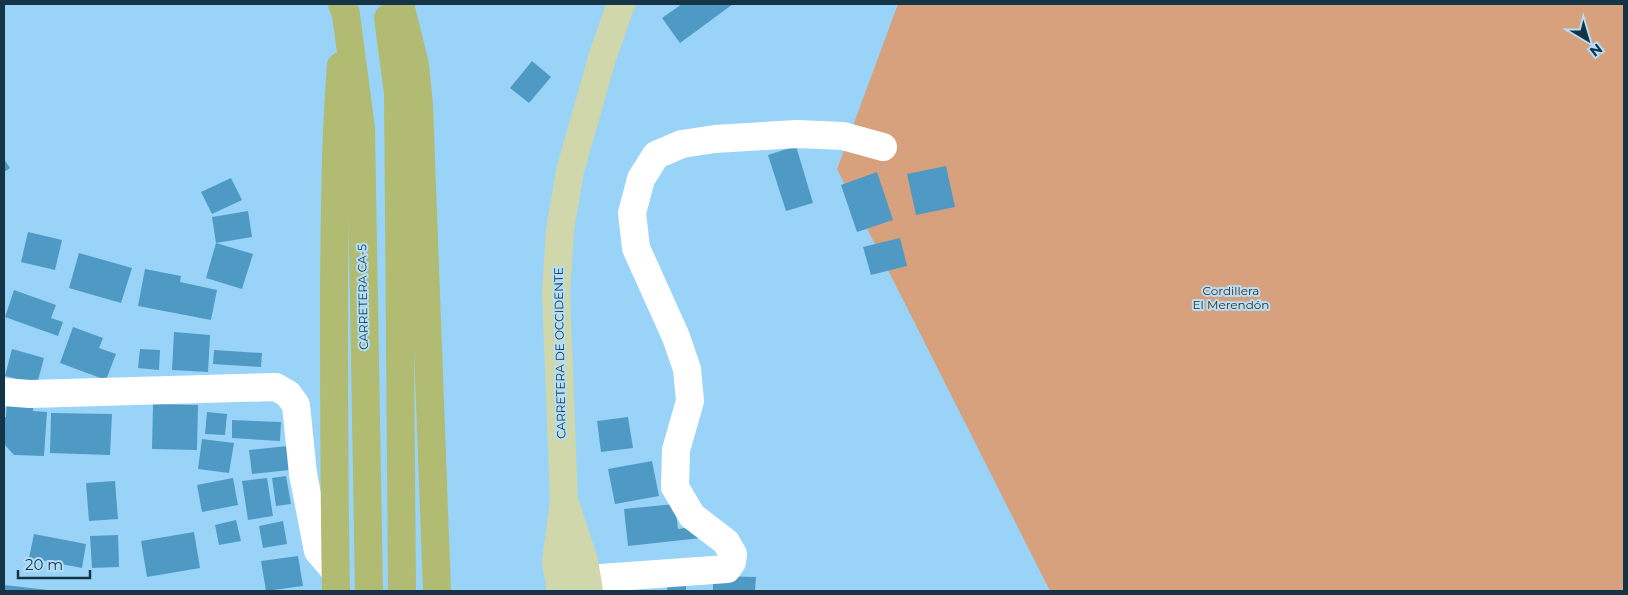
<svg xmlns="http://www.w3.org/2000/svg" width="1628" height="595" viewBox="0 0 1628 595" font-family="Montserrat,sans-serif">
  <style>
    .green { fill: #d6a17c }
    .building { fill: #4e9ac5 }
    .lines { fill: none; stroke-linecap: round; stroke-linejoin: round }
    .minor { stroke: #fff; stroke-width: 28 }
    .major { stroke: #d0d7aa; stroke-width: 28 }
    .highway { stroke: #b1bc72; stroke-width: 28 }
    .labels { text-anchor: middle; stroke-width: 4; stroke-linejoin: round; paint-order: stroke }
    .park-label { font-size: 12px; fill: #4b2a11; stroke: #b3dffa }
    .street-label { font-size: 12px; fill: #153547; stroke: #b3dffa }
  </style>
  <rect width="100%" height="100%" fill="#99d4f8"/>
  <polygon class="green" points="898,4 1624,4 1624,591 1050,591 837,169"/>
  <g class="building">
    <polygon points="682,4 733,4 680,43 662,18"/>
    <polygon points="532,61 551,77 529,103 510,88"/>
    <polygon points="796,146 813,203 786,211 768,155"/>
    <polygon points="4,159 10,168 4,172"/>
    <polygon points="946,166 955,207 916,215 907,174"/>
    <polygon points="877,172 893,220 857,232 841,185"/>
    <polygon points="231,178 242,200 212,214 201,192"/>
    <polygon points="248,211 252,237 216,243 212,217"/>
    <polygon points="28,232 62,240 55,270 21,262"/>
    <polygon points="900,238 907,266 871,275 863,247"/>
    <polygon points="216,243 253,254 242,289 206,278"/>
    <polygon points="79,253 132,268 121,303 69,288"/>
    <polygon points="145,269 181,276 180,282 217,290 211,320 138,306"/>
    <polygon points="14,290 56,305 51,318 63,322 58,336 5,317"/>
    <polygon points="73,327 103,338 99,348 116,354 106,380 60,363"/>
    <polygon points="174,332 210,335 208,372 172,370"/>
    <polygon points="12,349 44,358 37,384 5,376"/>
    <polygon points="140,349 160,350 159,370 138,368"/>
    <polygon points="214,350 262,353 261,367 213,364"/>
    <polygon points="7,399 34,400 33,411 47,412 44,456 14,455 4,444 4,417 6,417"/>
    <polygon points="153,404 198,405 197,450 152,449"/>
    <polygon points="207,412 227,414 225,435 205,434"/>
    <polygon points="51,413 112,414 110,455 50,453"/>
    <polygon points="628,417 633,448 601,452 597,421"/>
    <polygon points="232,420 281,422 280,441 232,438"/>
    <polygon points="202,439 234,443 229,473 198,469"/>
    <polygon points="288,446 290,470 252,474 249,450"/>
    <polygon points="652,461 659,496 615,504 608,469"/>
    <polygon points="286,476 291,504 276,506 272,478"/>
    <polygon points="233,478 238,505 202,512 197,485"/>
    <polygon points="267,478 273,516 248,520 242,481"/>
    <polygon points="115,481 118,519 89,521 86,483"/>
    <polygon points="675,504 678,529 699,526 701,538 628,546 624,509"/>
    <polygon points="236,520 241,541 219,545 215,525"/>
    <polygon points="283,521 287,544 263,548 259,526"/>
    <polygon points="194,532 200,568 147,577 141,541"/>
    <polygon points="34,534 86,544 82,568 29,558"/>
    <polygon points="118,535 119,567 92,568 90,536"/>
    <polygon points="298,556 303,586 266,591 261,561"/>
    <polygon points="713,576 756,577 755,591 713,591"/>
    <polygon points="667,581 686,582 686,591 667,591"/>
    <polygon points="4,585 48,590 48,591 4,591"/>
  </g>
  <g class="lines">
    <g class="minor">
      <polyline points="4,392 30,394 276,387 288,394 296,405 303,474 318,551 335,571"/>
      <polyline points="587,579 727,569 732,562 733,554 726,542 692,516 675,487 676,450 690,401 687,369 676,337 636,248 632,213 641,179 656,155 682,144 715,139 797,134 843,136 883,147"/>
    </g>
    <g class="major">
      <polyline points="566,506 584,561 589,591"/>
      <polyline points="561,591 556,562 564,501 556,292 560,230 570,171 603,55 621,4"/>
    </g>
    <g class="highway">
      <polyline points="342,4 346,14 361,129 369,591"/>
      <polyline points="400,4 415,65 419,105 437,591"/>
      <polyline points="388,18 398,93 402,591"/>
      <path d="M 336,591 C 334,489 334,387 334,285 C 335,212 335,139 341,66"/>
    </g>
  </g>
  <g class="labels">
    <g class="park-label">
      <text x="1231" y="295">Cordillera<tspan x="1231" dy="14">El Merendón</tspan></text>
    </g>
    <g class="street-label">
      <text transform="translate(363 297) rotate(-91)" y="4">CARRETERA CA-5</text>
      <text transform="translate(560 353) rotate(-91)" y="4">CARRETERA DE OCCIDENTE</text>
    </g>
  </g>
  <rect width="1628" height="595" fill="none" stroke="#153547" stroke-width="10"/>
  <g transform="translate(1588 40) rotate(142)" stroke="#b3dffa" stroke-width="4" paint-order="stroke">
  <path d="M0-4L9 19L0 12L-9 19Z" fill="#153547"/>
  <text y="-8" font-size="14" font-weight="bold" text-anchor="middle" fill="#153547">N</text>
  </g>
  <path d="M18 570v8h72v-8" fill="none" stroke="#153547" stroke-width="2.5"/>
  <text x="25" y="570" font-size="15" fill="#153547" stroke="#b3dffa" stroke-width="4" paint-order="stroke">20 m</text>
</svg>
